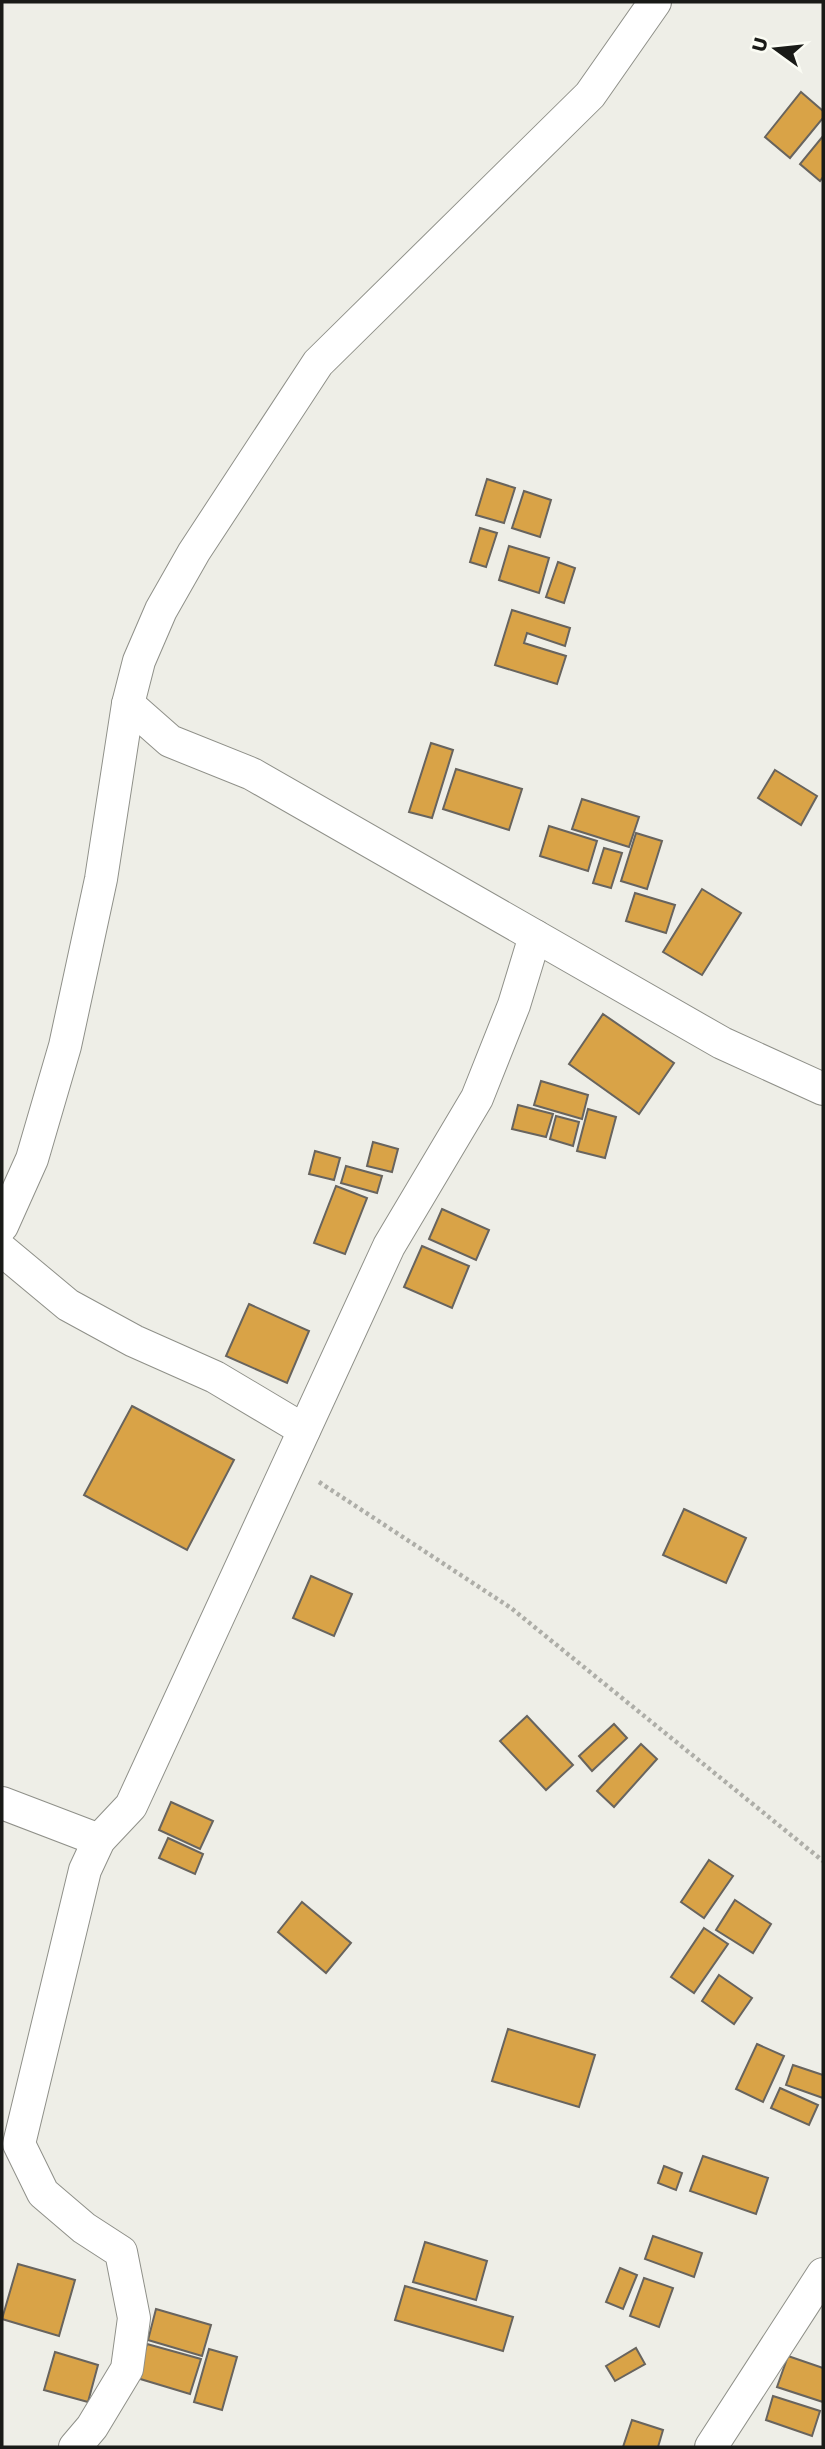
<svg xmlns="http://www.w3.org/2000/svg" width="825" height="2449" viewBox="0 0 825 2449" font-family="Rubik,sans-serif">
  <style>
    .building { fill: #d9a347; stroke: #68645e; stroke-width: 2 }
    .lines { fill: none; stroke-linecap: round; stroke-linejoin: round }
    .minor-casing { stroke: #8f9089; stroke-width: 34 }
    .path { stroke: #aeaea8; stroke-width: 4.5; stroke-dasharray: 3.5 3.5; stroke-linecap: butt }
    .minor { stroke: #fff; stroke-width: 32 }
  </style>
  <rect width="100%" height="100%" fill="#eeeee7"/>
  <g class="building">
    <polygon points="801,92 823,111 823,118 790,158 765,137"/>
    <polygon points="823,136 823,177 820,181 800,164"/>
    <polygon points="487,479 515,488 504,523 476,515"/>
    <polygon points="524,491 551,500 540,537 512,528"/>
    <polygon points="480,528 497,533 486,567 470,562"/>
    <polygon points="509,546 549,558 539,593 499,580"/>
    <polygon points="558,562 575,568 564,603 546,597"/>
    <polygon points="512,610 570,628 565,646 527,633 524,643 566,656 557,684 495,665"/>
    <polygon points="431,743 453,750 432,818 409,812"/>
    <polygon points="456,769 522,789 509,830 443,809"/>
    <polygon points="775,770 817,796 801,825 758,798"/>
    <polygon points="582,799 639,817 629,847 572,829"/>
    <polygon points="549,826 597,841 588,871 540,856"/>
    <polygon points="636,833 662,841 647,889 621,881"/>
    <polygon points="604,848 622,853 611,888 593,883"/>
    <polygon points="702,889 741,913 702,975 663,952"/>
    <polygon points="635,893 675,905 666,933 626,921"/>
    <polygon points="603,1014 674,1063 639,1114 569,1064"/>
    <polygon points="541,1081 588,1095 582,1119 534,1105"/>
    <polygon points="518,1105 553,1114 546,1137 512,1129"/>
    <polygon points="588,1109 616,1117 605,1158 577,1151"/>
    <polygon points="556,1116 579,1122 573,1146 550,1139"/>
    <polygon points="373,1142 398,1149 392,1172 367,1166"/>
    <polygon points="315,1151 340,1158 334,1180 309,1174"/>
    <polygon points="346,1166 382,1176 377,1193 341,1183"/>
    <polygon points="336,1186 367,1198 345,1254 314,1243"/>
    <polygon points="442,1209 489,1230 476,1260 429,1239"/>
    <polygon points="422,1246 469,1266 452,1308 404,1287"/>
    <polygon points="249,1304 309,1331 287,1383 226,1356"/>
    <polygon points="132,1406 234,1460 187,1550 84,1495"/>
    <polygon points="684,1509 746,1538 726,1583 663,1555"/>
    <polygon points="311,1576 352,1594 334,1636 293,1618"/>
    <polygon points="527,1716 573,1765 546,1790 500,1741"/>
    <polygon points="614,1724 627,1738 592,1771 579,1756"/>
    <polygon points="641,1744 657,1759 614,1807 597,1791"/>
    <polygon points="171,1802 213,1821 200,1849 159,1830"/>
    <polygon points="168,1838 203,1854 195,1874 159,1858"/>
    <polygon points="709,1860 733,1876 704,1918 681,1902"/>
    <polygon points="735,1900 771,1924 753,1953 716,1930"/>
    <polygon points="302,1902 351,1943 326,1973 278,1932"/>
    <polygon points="704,1928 728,1944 694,1993 671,1977"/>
    <polygon points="719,1975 752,1998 734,2024 702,2001"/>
    <polygon points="508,2029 595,2055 579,2107 492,2081"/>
    <polygon points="757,2044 784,2056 763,2102 736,2089"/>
    <polygon points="793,2065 823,2075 823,2098 786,2085"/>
    <polygon points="780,2088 818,2105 809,2125 771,2108"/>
    <polygon points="703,2156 768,2178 756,2214 690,2191"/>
    <polygon points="664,2166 682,2173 676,2190 658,2183"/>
    <polygon points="653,2236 702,2253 694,2277 645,2259"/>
    <polygon points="425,2242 487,2261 476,2300 413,2282"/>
    <polygon points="18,2264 75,2280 59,2336 2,2319"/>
    <polygon points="620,2268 637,2275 623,2309 606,2302"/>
    <polygon points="644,2278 673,2288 659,2327 630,2316"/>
    <polygon points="405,2286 513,2317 503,2351 395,2320"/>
    <polygon points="156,2309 211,2325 202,2356 148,2340"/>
    <polygon points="147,2344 201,2359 190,2394 137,2378"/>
    <polygon points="636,2348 645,2364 615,2381 606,2366"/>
    <polygon points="209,2349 237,2357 222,2410 194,2402"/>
    <polygon points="55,2352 98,2365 88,2402 44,2390"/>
    <polygon points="788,2356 823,2368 823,2402 777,2387"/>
    <polygon points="773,2396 820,2411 812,2436 766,2420"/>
    <polygon points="632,2420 663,2430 658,2447 623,2447"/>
  </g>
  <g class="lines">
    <g class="minor-casing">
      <g id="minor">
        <polyline points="128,704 170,741 252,774 722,1043 823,1089"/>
        <polyline points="2,1226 32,1159 65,1046 101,879 128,704 139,661 161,610 194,552 318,363 590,95 655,2"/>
        <polyline points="2,1250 68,1305 134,1341 215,1377 304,1430"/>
        <polyline points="2,1803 99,1840"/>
        <polyline points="75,2447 92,2427 127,2369 134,2318 121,2252 84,2228 43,2193 19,2144 85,1870 99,1840 131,1806 389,1246 477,1098 514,1005 535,936"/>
        <polyline points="711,2447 823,2274"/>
      </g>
    </g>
    <polyline class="path" points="319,1482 511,1608 823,1861"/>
    <use href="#minor" class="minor"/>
  </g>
  <rect width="825" height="2449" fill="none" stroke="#191a17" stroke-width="7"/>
  <g transform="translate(776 49) rotate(285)" stroke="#fbfcf4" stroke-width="5" paint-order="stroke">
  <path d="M0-5L12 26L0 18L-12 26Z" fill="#191a17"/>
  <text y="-10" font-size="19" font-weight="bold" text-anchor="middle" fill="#191a17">U</text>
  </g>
</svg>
